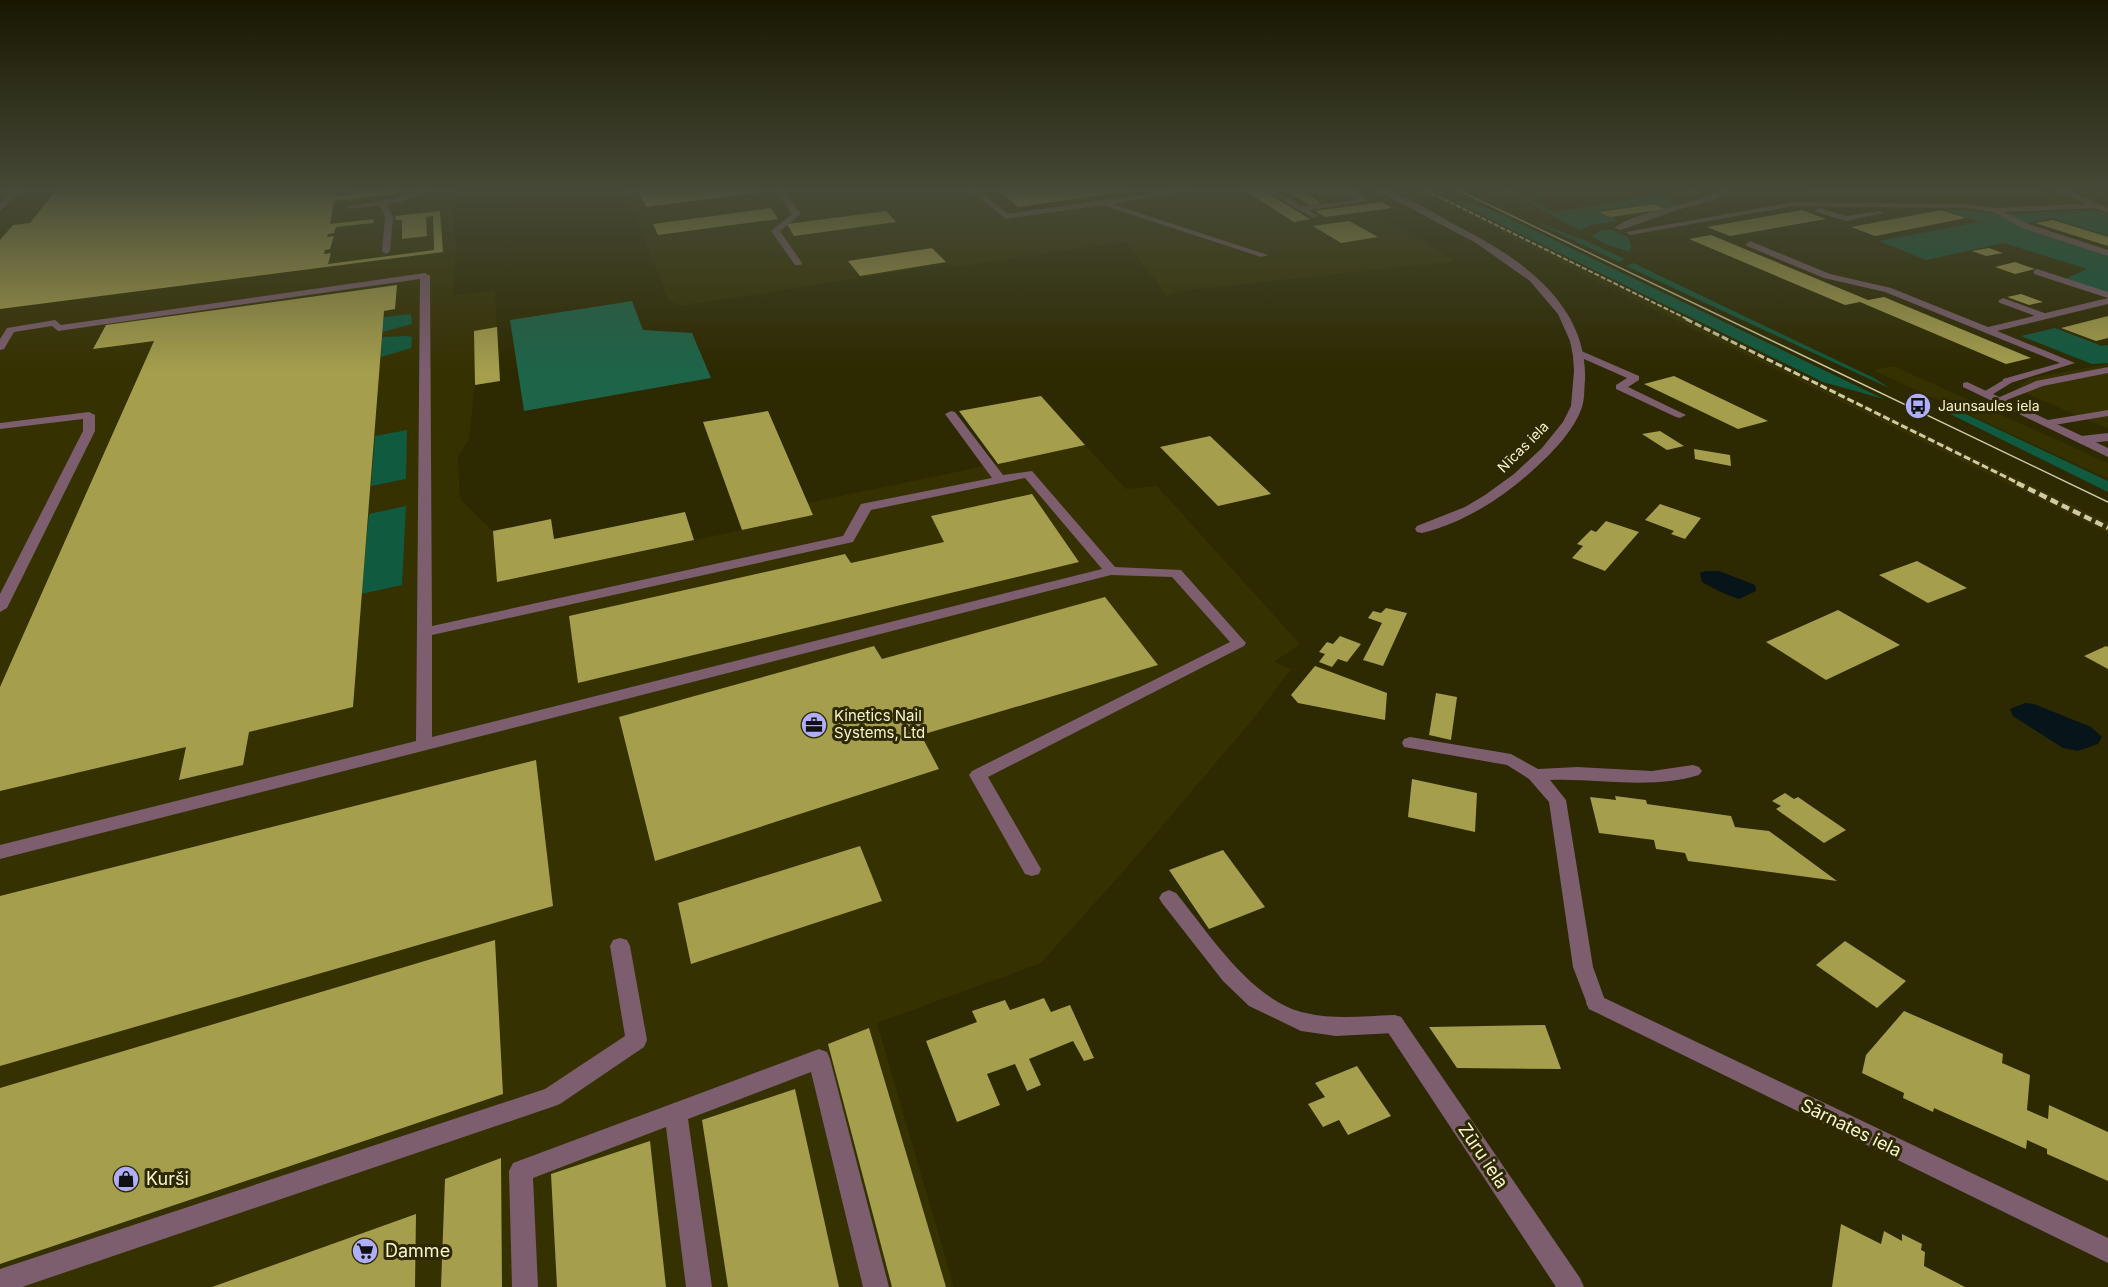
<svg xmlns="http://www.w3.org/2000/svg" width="2108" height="1287" viewBox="0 0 2108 1287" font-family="Inter,sans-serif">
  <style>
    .built { fill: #353101 }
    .green { fill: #105a40 }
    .forest { fill: #1d6449 }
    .water { fill: #071419 }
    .building { fill: #a59e4d }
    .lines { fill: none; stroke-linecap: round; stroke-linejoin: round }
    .lane { fill: #7c5e6f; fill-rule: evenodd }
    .street { fill: #7c5e6f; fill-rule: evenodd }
    .tram { stroke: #cecba5; stroke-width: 1.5 }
    .rail-far2 { stroke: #cecba5; stroke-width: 2; stroke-dasharray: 5 2; stroke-linecap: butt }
    .rail-far1 { stroke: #cecba5; stroke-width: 3; stroke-dasharray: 7 3; stroke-linecap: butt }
    .rail { stroke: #cecba5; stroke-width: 4.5; stroke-dasharray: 8 4.5; stroke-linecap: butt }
    .labels { text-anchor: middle; stroke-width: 6; stroke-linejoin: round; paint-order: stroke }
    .far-poi-label { font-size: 14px; fill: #f8f5d0; stroke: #2d2900; text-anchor: start }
    .far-street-label { font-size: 14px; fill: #f8f5d0; stroke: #2d2900 }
    .poi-label { font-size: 15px; fill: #f8f5d0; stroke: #2d2900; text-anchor: start }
    .near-street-label { font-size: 18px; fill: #f8f5d0; stroke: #2d2900 }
    .near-poi-label { font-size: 18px; fill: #f8f5d0; stroke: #2d2900; text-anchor: start }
  </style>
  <rect width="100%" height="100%" fill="#2d2900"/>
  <g class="built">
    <polygon points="0,190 452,190 456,250 453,295 495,291 500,381 475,385 469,439 458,457 460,499 493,531 498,582 812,515 807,503 1085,445 1126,489 1157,486 1300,644 1274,662 1291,669 1254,718 1129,865 1041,963 877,1023 954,1287 0,1287"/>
    <polygon points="625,190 1360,190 1392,208 1372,211 1455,261 1180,291 1167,296 1126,242 952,267 949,264 681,306 669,301"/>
    <polygon points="1419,190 1430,190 1577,265 2108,522 2108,533 1582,274"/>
    <polygon points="1763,190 2042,190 2058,199 1982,199"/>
    <polygon points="2108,364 2108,429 2016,389 2030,378"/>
    <polygon points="1894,366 2108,463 2108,479 1873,370"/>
  </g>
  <g class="green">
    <polygon points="1506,190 1510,190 1554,212 1690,191 1698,193 1665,198 1678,205 1666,208 1654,203 1598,211 1618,221 1590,225 1581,231"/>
    <polygon points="1445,197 1490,209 1884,399 1823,382"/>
    <polygon points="1945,210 1971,210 1997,214 2029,230 2108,256 2108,293 2065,279 2087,269 2004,243 1926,260 1879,241 1979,222"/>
    <polygon points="2095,210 2108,213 2108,236 2052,218 2025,224 2004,214"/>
    <polygon points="1533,221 1584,240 1625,259 1619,262"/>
    <polygon points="1601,230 1613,230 1628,237 1631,246 1630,252 1605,244 1592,236"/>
    <polygon points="1633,263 1874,378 1889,388 1626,266"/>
    <polygon points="411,314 412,324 382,332 384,317"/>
    <polygon points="2055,328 2102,346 2108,345 2108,363 2092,364 2021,336"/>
    <polygon points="407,336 412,337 411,348 381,357 382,337"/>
    <polygon points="1955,409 2108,481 2108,492 1946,412"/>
    <polygon points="407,430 406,479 371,486 375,436"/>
    <polygon points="406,506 402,585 361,594 369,514"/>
  </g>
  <polygon class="forest" points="632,301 643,330 692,333 711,378 524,411 510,320"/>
  <g class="water">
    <path d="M 1706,571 L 1719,571 L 1755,585 L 1756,591 L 1739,599 C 1727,595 1714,589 1702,582 L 1700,573 Z"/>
    <polygon points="2025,703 2034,704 2091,727 2102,737 2098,744 2078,751 2063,748 2013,716 2010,709"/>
  </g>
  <g class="building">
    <polygon points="56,190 337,190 336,196 396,190 396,194 334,201 330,224 374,219 373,223 336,227 334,233 328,234 327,237 334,236 330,249 325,250 324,254 331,253 328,264 434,250 433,216 426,217 427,236 402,239 402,220 396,220 395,216 440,211 443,252 0,309 0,240 13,225 30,223"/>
    <polygon points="651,190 754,190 756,193 646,207 639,192"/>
    <polygon points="999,190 1124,190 1124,192 1018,207"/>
    <polygon points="1244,190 1262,190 1310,219 1294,222"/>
    <polygon points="1284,190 1302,190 1320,203 1310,205"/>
    <polygon points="1382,202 1392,208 1325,217 1315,211"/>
    <polygon points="1654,204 1666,209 1610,217 1599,212"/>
    <polygon points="771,208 778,219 658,235 653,224"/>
    <polygon points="1802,210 1826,219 1730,236 1707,227"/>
    <polygon points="1941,210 1966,218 1875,236 1851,227"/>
    <polygon points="886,211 896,222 794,236 787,224"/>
    <polygon points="2053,220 2108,237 2108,246 2035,223"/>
    <polygon points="1349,221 1378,237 1341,243 1313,226"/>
    <polygon points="1711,235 1868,300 1884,297 2031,358 2006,364 1860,302 1845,305 1689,239"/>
    <polygon points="932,248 946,262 860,276 848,261"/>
    <polygon points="1989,248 2003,253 1986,256 1972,251"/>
    <polygon points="2015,262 2035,269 2015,274 1995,267"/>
    <polygon points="397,285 395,309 384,311 353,707 249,732 243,765 179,780 186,747 0,791 0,687 154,341 93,349 106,325"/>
    <polygon points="2021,294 2043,302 2029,305 2007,297"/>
    <polygon points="2108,316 2108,338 2096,341 2061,328"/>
    <polygon points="497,327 500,381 475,385 474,331"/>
    <polygon points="1674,376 1768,421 1738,429 1644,384"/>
    <polygon points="1041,396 1085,445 998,464 959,411"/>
    <polygon points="768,411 813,515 742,530 703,422"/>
    <polygon points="1660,431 1684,446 1667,450 1642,434"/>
    <polygon points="1210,436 1271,494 1218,506 1160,447"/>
    <polygon points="1694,449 1730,455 1731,466 1695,459"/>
    <polygon points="1032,494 1079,562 578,683 569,616 845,554 851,563 944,542 931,516"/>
    <polygon points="1660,504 1701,518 1685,539 1671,534 1674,531 1645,520"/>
    <polygon points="685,512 694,540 497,582 493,531 551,519 554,539"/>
    <polygon points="1606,521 1639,532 1605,571 1572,558 1583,546 1577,544 1591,530 1596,532"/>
    <polygon points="1917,561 1967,588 1928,603 1879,575"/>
    <polygon points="1105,597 1158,665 921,735 939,769 655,861 619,717 874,646 882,659"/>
    <polygon points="1386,608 1407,613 1383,666 1363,660 1382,623 1368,618 1373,611 1381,613"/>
    <polygon points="1838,610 1900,645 1826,680 1766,642"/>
    <polygon points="1340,636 1361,644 1347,662 1338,659 1332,667 1319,662 1325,654 1319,652 1327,642 1333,644"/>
    <polygon points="2106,646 2108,647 2108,669 2084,656"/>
    <polygon points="1315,666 1387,693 1385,720 1298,703 1291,695"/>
    <polygon points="1436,693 1457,697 1451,740 1429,735"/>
    <polygon points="536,760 553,906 0,1066 0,896"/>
    <polygon points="1412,779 1477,793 1475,832 1408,817"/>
    <polygon points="1785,793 1794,799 1798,797 1846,830 1824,843 1776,809 1781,806 1772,801"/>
    <polygon points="1615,796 1646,800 1647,804 1731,816 1735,827 1769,831 1837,881 1688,861 1685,853 1656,849 1654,840 1599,833 1590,797 1616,800"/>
    <polygon points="860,846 882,901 691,964 678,903"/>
    <polygon points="1223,850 1265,907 1209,929 1169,870"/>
    <polygon points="495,940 503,1094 0,1264 0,1088"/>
    <polygon points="1845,941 1906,981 1877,1008 1816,965"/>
    <polygon points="1044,998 1051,1012 1070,1005 1094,1058 1084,1061 1073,1041 1029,1059 1041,1085 1027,1091 1015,1064 987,1074 1000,1105 957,1122 926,1041 977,1022 972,1011 1005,1000 1010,1010"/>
    <polygon points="1904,1011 2003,1054 2002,1063 2030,1075 2027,1110 2048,1119 2049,1105 2108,1132 2108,1181 2047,1154 2047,1149 2027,1140 2026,1149 1934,1108 1933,1112 1903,1098 1904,1093 1862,1073 1866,1055"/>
    <polygon points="1545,1025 1561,1069 1457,1068 1429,1027"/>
    <polygon points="869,1028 946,1287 892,1287 828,1044"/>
    <polygon points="1357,1066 1391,1116 1348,1135 1339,1120 1323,1127 1308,1104 1325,1097 1315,1083"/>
    <polygon points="795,1089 839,1287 728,1287 702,1120"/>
    <polygon points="650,1141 666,1287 557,1287 551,1174"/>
    <polygon points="501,1158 502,1287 441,1287 445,1179"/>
    <polygon points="416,1214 415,1287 212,1287"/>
    <polygon points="1841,1224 1881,1244 1884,1231 1902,1241 1902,1234 1922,1244 1921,1250 1925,1252 1924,1266 1965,1287 1832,1287"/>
  </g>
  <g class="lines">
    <g class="lane">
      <polygon points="12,190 21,190 0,211 0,204"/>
      <polygon points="333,190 352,190 333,194"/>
      <polygon points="417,190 429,190 401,202 387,204 393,217 390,251 386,254 382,251 385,217 380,205 351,209 347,207 396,198"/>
      <polygon points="775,190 783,190 801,214 780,231 802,263 801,265 795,265 771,231 792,214"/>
      <polygon points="969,190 978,190 1008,214 1170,190 1193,190 1112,204 1268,255 1261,257 1102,205 1006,219"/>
      <path d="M 1265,190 L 1275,190 L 1301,206 L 1357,200 C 1340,189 1318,202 1305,190 L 1353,190 L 1369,201 L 1309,210 L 1317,216 L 1313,218 Z"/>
      <polygon points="2037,269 2108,292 2108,298 2034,274 2034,270"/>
      <path d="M 425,273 L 430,276 L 432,626 L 843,536 L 861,504 L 992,478 L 945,414 L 951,411 L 955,412 L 1003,475 L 1032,471 L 1115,567 L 1181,570 L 1246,643 L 1244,646 L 988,777 L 1041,869 L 1039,874 L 1032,876 L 1025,874 L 969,775 L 972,771 L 1230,642 L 1172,577 L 1111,575 L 0,859 L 0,845 L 416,741 L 420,279 L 58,331 L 52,326 L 14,332 L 4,349 L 0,350 L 0,339 L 7,328 L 55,320 L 61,325 ZM 1025,478 L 1102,569 L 432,737 L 432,635 L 853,542 L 871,510 Z"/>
      <polygon points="2003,298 2047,314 2049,316 2041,318 2000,303 1998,301"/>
      <polygon points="1579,350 1639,376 1639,380 1628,387 1686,415 1680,418 1676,417 1616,389 1616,385 1627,378 1575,355 1575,351"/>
      <polygon points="2108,367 2108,373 2043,386 1999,403 1993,400 2036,381"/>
      <polygon points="2007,378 2011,379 2011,383 1990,396 1982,396 1980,394"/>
      <polygon points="2108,410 2108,416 2048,426 2042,423 2048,420"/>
      <polygon points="89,412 95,415 95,431 7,608 0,612 0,594 83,431 83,419 0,429 0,423"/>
      <polygon points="2108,433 2108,441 2081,444 2075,440 2081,436"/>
      <path d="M 1410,737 L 1511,754 L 1538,769 L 1577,767 L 1652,771 L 1693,765 L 1699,767 L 1702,771 L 1699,775 C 1651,790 1599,778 1550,780 L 1566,800 L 1593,967 L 1606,1003 L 1603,1009 L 1596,1012 L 1589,1009 L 1573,967 L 1549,802 L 1529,779 L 1507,765 L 1404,747 L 1402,743 L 1404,739 Z"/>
      <path d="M 1169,890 L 1176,893 C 1209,933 1252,1002 1306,1013 C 1335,1020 1365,1016 1394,1015 L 1401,1017 L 1405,1024 L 1401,1031 L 1394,1033 L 1336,1036 L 1301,1031 L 1249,1006 L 1223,981 L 1162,903 L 1159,898 L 1162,893 Z"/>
      <polygon points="620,938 627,940 630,946 647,1040 644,1047 560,1104 552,1107 22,1287 0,1287 0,1269 545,1089 625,1036 610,946 613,940"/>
      <polygon points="819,1049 827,1052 830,1059 889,1287 863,1287 811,1072 688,1119 712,1287 686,1287 666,1127 533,1178 538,1287 512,1287 509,1171 513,1163"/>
    </g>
    <g class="street">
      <path d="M 1376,190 C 1400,190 1438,216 1459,227 C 1519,257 1588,304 1585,380 C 1584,388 1585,398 1582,407 C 1574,431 1551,454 1532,471 C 1501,499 1463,523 1422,533 L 1417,532 L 1415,529 L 1417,526 L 1465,507 L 1485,495 L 1514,474 L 1542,448 L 1563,422 L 1571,406 L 1574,371 L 1573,356 L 1570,341 L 1558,314 L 1530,281 L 1476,243 Z"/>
      <path d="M 1720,190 L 1730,190 L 1715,200 L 1677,210 L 1621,230 L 1614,228 C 1640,209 1690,207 1720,190 Z"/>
      <polygon points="2056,190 2068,190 2108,208 2108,213 2095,208 2004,212 2028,224 2108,250 2108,256 2022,228 1993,212 1967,208 1794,206 1630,235 1626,232 1794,202 1967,204 1994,208 2085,204"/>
      <polygon points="1819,208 1846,216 1880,211 1884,213 1846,221 1816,212 1815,210"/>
      <polygon points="1750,241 1830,274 1891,288 1988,327 2108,298 2108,304 1997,331 2075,363 2007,384 2003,383 2003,379 2060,363 1885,292 1824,278 1747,246 1746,244"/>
      <polygon points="1967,382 2108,448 2108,457 1963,387 1963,383"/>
      <polygon points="1596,994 2108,1238 2108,1263 1589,1009 1586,1003 1589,997"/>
      <polygon points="1394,1015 1401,1017 1580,1278 1584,1287 1556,1287 1387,1031 1383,1024 1387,1017"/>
    </g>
    <polyline class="tram" points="1458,190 2108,502"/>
    <polyline class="rail-far2" points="1425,190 1689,320"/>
    <polyline class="rail-far1" points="1686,319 2020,484"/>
    <polyline class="rail" points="2017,483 2108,528"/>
  </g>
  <linearGradient id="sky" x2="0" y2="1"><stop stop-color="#191700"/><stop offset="0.51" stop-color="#464937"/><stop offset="1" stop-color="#464937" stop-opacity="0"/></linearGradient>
  <rect width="2108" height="371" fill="url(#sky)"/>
  <defs>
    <g id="bus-disc" transform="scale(1.35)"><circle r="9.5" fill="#afaefa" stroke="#2d2900"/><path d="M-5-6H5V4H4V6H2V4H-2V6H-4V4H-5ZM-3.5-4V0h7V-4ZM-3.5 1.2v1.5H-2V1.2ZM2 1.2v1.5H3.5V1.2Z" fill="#111"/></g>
    <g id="office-disc" transform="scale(1.35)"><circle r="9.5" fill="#afaefa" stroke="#2d2900"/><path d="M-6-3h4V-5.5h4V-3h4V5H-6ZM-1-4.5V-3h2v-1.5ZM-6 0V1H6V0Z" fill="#111"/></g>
    <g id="shop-disc" transform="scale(1.35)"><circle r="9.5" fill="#afaefa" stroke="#2d2900"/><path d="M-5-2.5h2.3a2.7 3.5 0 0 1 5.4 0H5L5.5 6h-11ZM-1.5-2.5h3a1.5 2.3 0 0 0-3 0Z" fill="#111"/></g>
    <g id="supermarket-disc" transform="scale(1.35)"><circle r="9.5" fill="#afaefa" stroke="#2d2900"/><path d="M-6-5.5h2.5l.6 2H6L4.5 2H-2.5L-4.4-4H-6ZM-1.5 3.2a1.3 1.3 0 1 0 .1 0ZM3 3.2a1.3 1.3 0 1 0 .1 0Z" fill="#111"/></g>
  </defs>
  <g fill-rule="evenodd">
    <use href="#bus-disc" x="1918" y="406"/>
    <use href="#office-disc" x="814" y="725"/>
    <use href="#shop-disc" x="126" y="1179"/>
    <use href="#supermarket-disc" x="365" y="1251"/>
  </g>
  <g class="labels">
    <g class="far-poi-label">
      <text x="1938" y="411">Jaunsaules iela</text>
    </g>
    <g class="far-street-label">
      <text transform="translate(1523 447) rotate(-45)" y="5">Nīcas iela</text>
    </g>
    <g class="poi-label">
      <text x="834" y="721">Kinetics Nail<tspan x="834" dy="17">Systems, Ltd</tspan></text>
    </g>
    <g class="near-street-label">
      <text transform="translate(1851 1128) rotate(26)" y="6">Sārnates iela</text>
      <text transform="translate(1483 1156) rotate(56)" y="6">Zūru iela</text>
    </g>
    <g class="near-poi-label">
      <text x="146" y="1185">Kurši</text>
      <text x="385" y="1257">Damme</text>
    </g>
  </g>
</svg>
